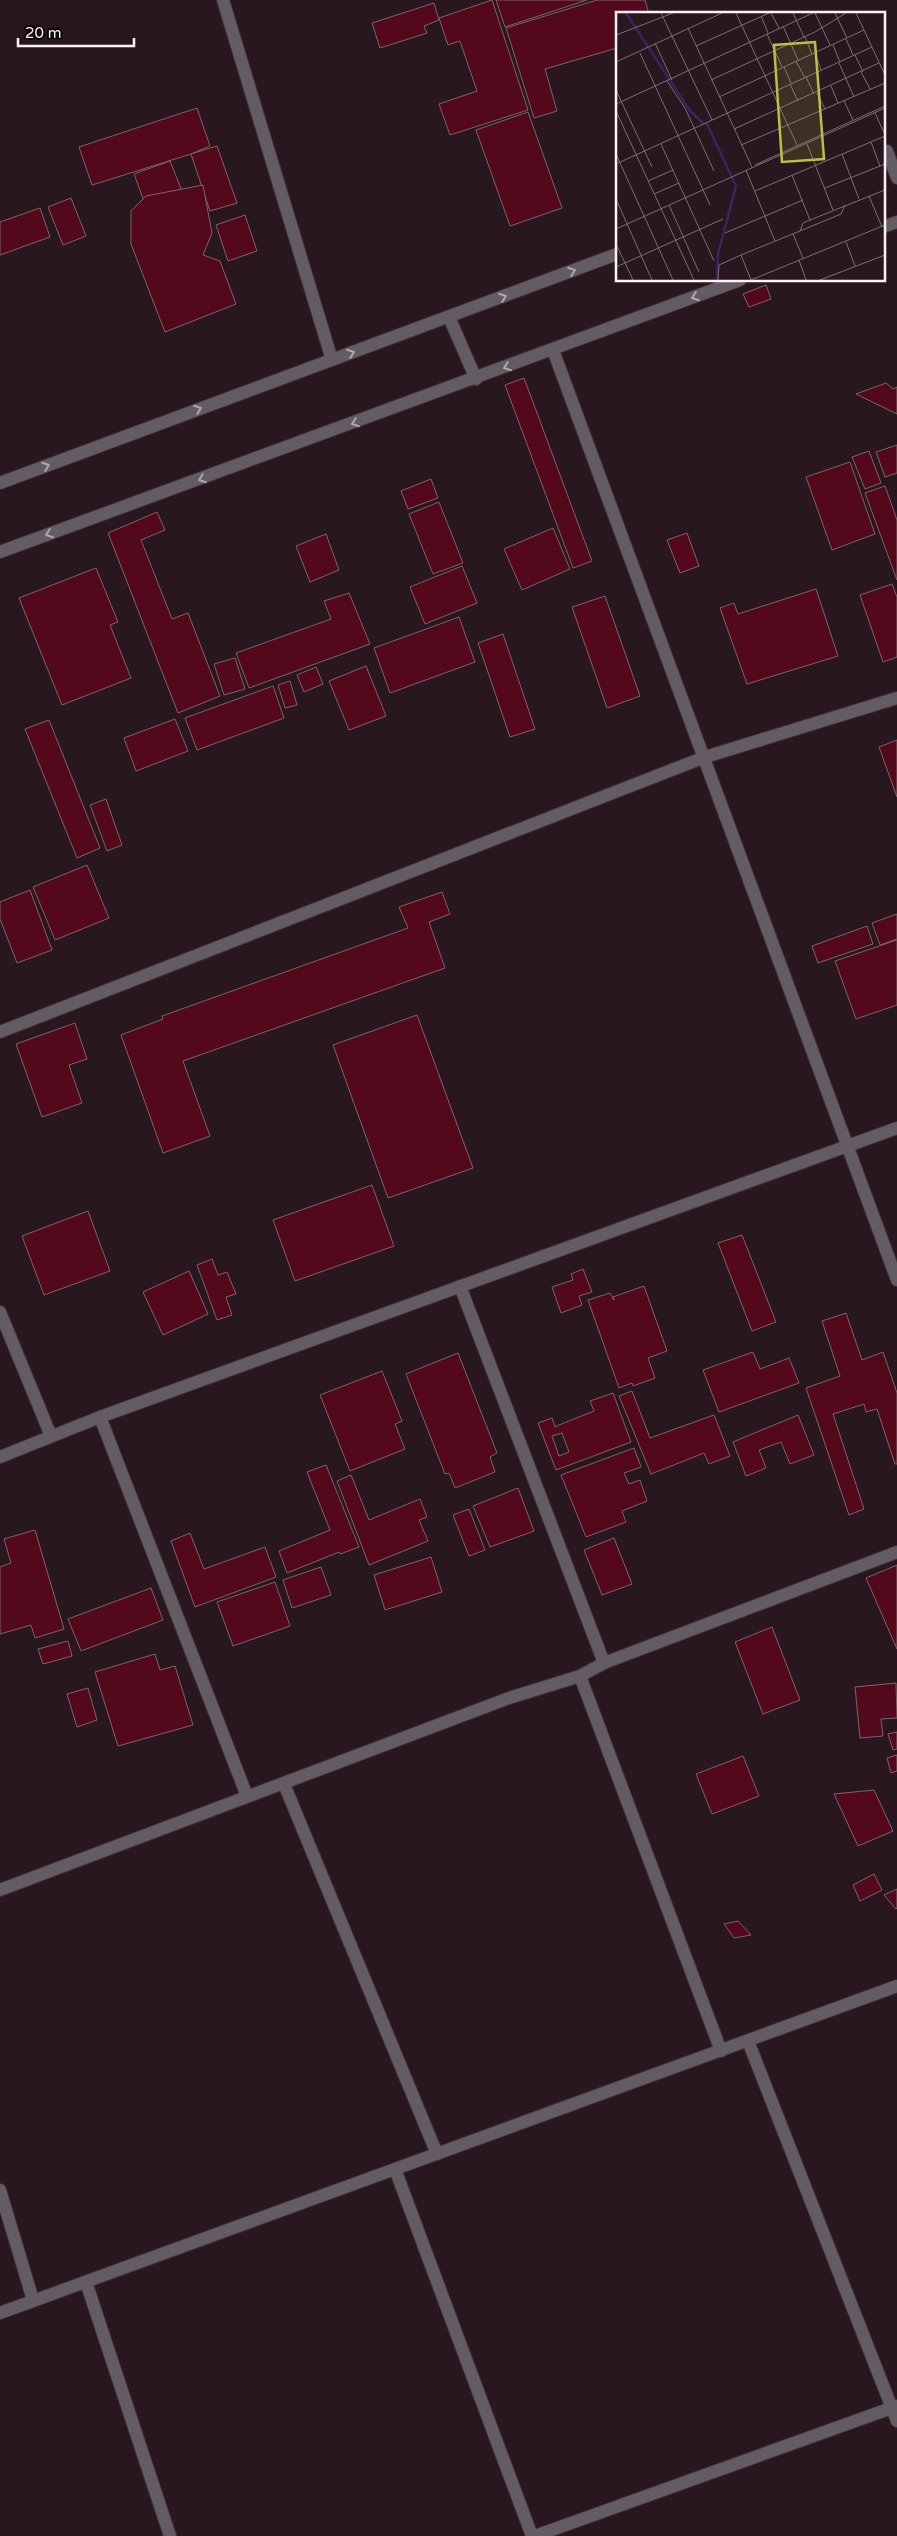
<svg xmlns="http://www.w3.org/2000/svg" width="897" height="2536" viewBox="0 0 897 2536" font-family="'Varela Round',sans-serif">
  <style>
    .building { fill: #54081c; stroke: #7c6566; fill-rule: evenodd }
    .lines { fill: none; stroke-linecap: round; stroke-linejoin: round }
    .minor-casing { stroke: #423139; stroke-width: 14 }
    .tertiary-casing { stroke: #423139; stroke-width: 14 }
    .minor { stroke: #635c63; stroke-width: 12 }
    .tertiary { stroke: #635c63; stroke-width: 12 }
    .oneway { stroke: #b0a6ac }
    .inset-river { fill: none; stroke: #3e2361; stroke-width: 2.5 }
    .inset-road { fill: none; stroke: #7d6e75; stroke-width: 1 }
    .view { fill: #bdbf43; fill-opacity: 0.15; stroke: #bdbf43; stroke-width: 2.5 }
    .inset-edge { fill: none; stroke: #fdf1f6; stroke-width: 2.5 }
  </style>
  <rect width="100%" height="100%" fill="#28171f"/>
  <g class="building">
    <polygon points="492,0 528,110 450,135 439,104 477,91 460,41 448,45 439,18"/>
    <polygon points="496,0 587,0 505,27"/>
    <polygon points="597,0 645,0 649,14 617,14 617,48 545,69 557,111 534,118 506,28"/>
    <polygon points="434,3 439,20 424,26 427,33 380,48 372,23"/>
    <polygon points="197,108 210,146 191,154 92,185 79,147"/>
    <polygon points="528,112 562,208 510,226 476,130"/>
    <polygon points="217,146 237,203 210,211 191,154"/>
    <polygon points="170,161 182,191 145,204 134,174"/>
    <polygon points="203,185 212,233 203,255 220,261 236,304 165,332 131,244 131,211 146,196"/>
    <polygon points="71,198 86,236 63,245 48,207"/>
    <polygon points="40,208 50,237 0,255 0,222"/>
    <polygon points="245,215 257,251 228,261 216,225"/>
    <polygon points="766,285 771,299 749,307 743,294"/>
    <polygon points="524,378 592,561 573,568 505,385"/>
    <polygon points="886,383 893,389 897,387 897,414 856,394"/>
    <polygon points="897,445 897,473 885,477 876,452"/>
    <polygon points="869,451 881,483 865,489 852,457"/>
    <polygon points="850,462 875,534 832,550 806,477"/>
    <polygon points="431,479 438,498 408,509 401,491"/>
    <polygon points="885,486 897,520 897,580 865,493"/>
    <polygon points="439,502 463,563 433,574 409,514"/>
    <polygon points="157,512 165,530 141,540 172,619 188,613 220,696 178,713 108,533"/>
    <polygon points="553,528 570,569 522,590 504,549"/>
    <polygon points="687,533 699,566 680,573 667,540"/>
    <polygon points="326,534 339,570 310,582 296,546"/>
    <polygon points="462,566 477,603 425,624 410,587"/>
    <polygon points="96,568 118,622 110,625 131,678 62,705 19,598"/>
    <polygon points="892,584 897,597 897,657 883,662 860,595"/>
    <polygon points="816,589 838,656 747,684 720,608 734,603 738,614"/>
    <polygon points="349,593 370,644 249,688 236,653 331,619 324,601"/>
    <polygon points="605,596 640,696 607,708 572,607"/>
    <polygon points="459,617 475,662 390,693 374,648"/>
    <polygon points="503,634 535,729 510,737 478,643"/>
    <polygon points="235,658 245,689 224,695 214,664"/>
    <polygon points="366,666 386,716 349,730 329,681"/>
    <polygon points="316,667 323,684 304,692 297,675"/>
    <polygon points="290,681 297,705 285,708 278,685"/>
    <polygon points="273,686 284,718 197,750 185,718"/>
    <polygon points="175,719 188,751 136,771 124,738"/>
    <polygon points="49,720 100,848 77,858 25,729"/>
    <polygon points="897,740 897,797 879,747"/>
    <polygon points="106,799 122,845 107,851 90,805"/>
    <polygon points="87,865 109,918 55,940 33,887"/>
    <polygon points="30,890 52,950 17,963 0,919 0,902"/>
    <polygon points="442,892 450,914 429,922 445,968 183,1061 210,1136 163,1153 121,1035 163,1019 162,1016 408,928 399,907"/>
    <polygon points="897,914 897,939 880,945 872,923"/>
    <polygon points="867,926 873,944 818,963 812,946"/>
    <polygon points="897,940 897,1005 856,1019 835,961"/>
    <polygon points="417,1015 473,1168 388,1198 333,1045"/>
    <polygon points="75,1023 87,1059 69,1065 82,1103 42,1117 16,1044"/>
    <polygon points="372,1185 394,1246 295,1281 273,1220"/>
    <polygon points="88,1211 110,1271 44,1295 22,1236"/>
    <polygon points="742,1235 776,1322 752,1331 718,1243"/>
    <polygon points="212,1259 218,1275 227,1272 236,1294 226,1297 232,1315 217,1320 197,1265"/>
    <polygon points="583,1269 592,1292 579,1296 582,1305 561,1313 552,1287 573,1280 571,1274"/>
    <polygon points="189,1271 208,1314 163,1335 143,1292"/>
    <polygon points="644,1286 667,1351 648,1358 655,1378 633,1386 632,1383 619,1388 588,1300 610,1293 614,1300 613,1297"/>
    <polygon points="846,1313 862,1360 883,1352 897,1393 897,1464 895,1464 877,1409 866,1412 864,1404 833,1414 864,1509 849,1515 806,1388 840,1376 822,1321"/>
    <polygon points="753,1352 760,1369 789,1358 799,1383 719,1412 703,1370"/>
    <polygon points="458,1353 497,1453 490,1457 495,1472 455,1488 449,1473 445,1474 406,1374"/>
    <polygon points="382,1371 402,1421 395,1424 405,1449 350,1471 320,1395"/>
    <polygon points="632,1391 650,1438 714,1415 730,1456 709,1464 704,1453 651,1474 619,1396"/>
    <path d="M 613,1393 L 631,1442 L 556,1470 L 538,1423 L 552,1418 L 555,1427 L 559,1425 L 594,1411 L 590,1401 ZM 562,1433 L 569,1452 L 559,1456 L 552,1436 Z"/>
    <polygon points="798,1415 814,1455 790,1464 781,1442 759,1450 766,1468 746,1476 733,1442"/>
    <polygon points="634,1448 641,1467 624,1473 629,1484 640,1480 647,1501 622,1511 626,1522 586,1537 561,1475"/>
    <polygon points="326,1465 359,1547 340,1554 339,1552 287,1573 279,1551 330,1530 307,1472"/>
    <polygon points="351,1475 369,1520 420,1499 427,1517 419,1520 428,1541 369,1565 337,1481"/>
    <polygon points="518,1488 534,1531 490,1547 473,1506"/>
    <polygon points="469,1509 485,1550 469,1556 453,1515"/>
    <polygon points="35,1530 64,1629 35,1638 31,1625 0,1634 0,1567 11,1563 4,1539"/>
    <polygon points="190,1533 204,1569 265,1547 276,1577 195,1607 171,1541"/>
    <polygon points="614,1538 632,1584 602,1595 584,1550"/>
    <polygon points="431,1557 442,1592 385,1610 374,1575"/>
    <polygon points="897,1565 897,1649 866,1578"/>
    <polygon points="321,1567 331,1595 292,1608 283,1580"/>
    <polygon points="275,1582 290,1626 233,1646 217,1602"/>
    <polygon points="151,1588 163,1620 81,1651 68,1619"/>
    <polygon points="772,1627 800,1700 763,1714 735,1642"/>
    <polygon points="68,1641 72,1656 43,1664 38,1649"/>
    <polygon points="155,1654 160,1670 175,1666 193,1725 118,1746 95,1672"/>
    <polygon points="896,1683 897,1718 881,1719 883,1736 860,1738 855,1687"/>
    <polygon points="88,1688 97,1720 77,1727 67,1694"/>
    <polygon points="897,1732 897,1749 893,1750 888,1734"/>
    <polygon points="897,1755 897,1771 891,1773 887,1758"/>
    <polygon points="743,1756 759,1796 712,1814 696,1774"/>
    <polygon points="874,1790 893,1831 858,1846 834,1794"/>
    <polygon points="874,1874 882,1890 860,1901 853,1885"/>
    <polygon points="897,1889 897,1908 896,1909 884,1895"/>
    <polygon points="738,1921 751,1935 734,1938 724,1924"/>
  </g>
  <g class="lines">
    <g class="minor-casing">
      <g id="minor">
        <polyline points="223,0 332,360"/>
        <polyline points="0,1032 705,757 897,698"/>
        <polyline points="460,1286 604,1663"/>
        <polyline points="0,1312 51,1436"/>
        <polyline points="100,1417 247,1796"/>
        <polyline points="0,1457 100,1417 897,1128"/>
        <polyline points="580,1676 721,2051"/>
        <polyline points="284,1784 437,2154"/>
        <polyline points="0,1890 509,1698 580,1676 604,1663 897,1552"/>
        <polyline points="748,2041 897,2421"/>
        <polyline points="395,2169 532,2536"/>
        <polyline points="0,2190 33,2300"/>
        <polyline points="86,2282 170,2536"/>
        <polyline points="0,2313 897,1986"/>
        <polyline points="535,2536 897,2406"/>
      </g>
    </g>
    <g class="tertiary-casing">
      <g id="tertiary">
        <polyline points="887,151 897,178"/>
        <polyline points="883,227 897,222"/>
        <polyline points="449,317 476,379"/>
        <polyline points="553,350 897,1280"/>
        <polyline points="0,483 617,254"/>
        <polyline points="0,552 740,280"/>
      </g>
    </g>
    <use href="#minor" class="minor"/>
    <use href="#tertiary" class="tertiary"/>
  </g>
  <defs><path id="oneway-chevron" d="M-2-3.5L2.5 0L-2 3.5" fill="none" stroke-width="1.6" stroke-linecap="round" stroke-linejoin="round" transform="scale(1.25)"/></defs>
  <g class="oneway">
    <use href="#oneway-chevron" transform="translate(572 271) rotate(-21)"/>
    <use href="#oneway-chevron" transform="translate(503 297) rotate(-20)"/>
    <use href="#oneway-chevron" transform="translate(695 297) rotate(160)"/>
    <use href="#oneway-chevron" transform="translate(351 353) rotate(-20)"/>
    <use href="#oneway-chevron" transform="translate(507 367) rotate(159)"/>
    <use href="#oneway-chevron" transform="translate(198 409) rotate(-20)"/>
    <use href="#oneway-chevron" transform="translate(355 423) rotate(160)"/>
    <use href="#oneway-chevron" transform="translate(46 466) rotate(-20)"/>
    <use href="#oneway-chevron" transform="translate(202 479) rotate(160)"/>
    <use href="#oneway-chevron" transform="translate(49 534) rotate(160)"/>
  </g>
  <g transform="translate(616 12)">
    <rect width="269" height="269" fill="#28171f"/>
    <path class="inset-river" d="M 10,1 L 74,99 L 88,112M 89,112 L 91,112 L 120,174 L 102,242 L 101,267"/>
    <path class="inset-road" d="M 45,1 L 96,108M 120,1 L 181,133M 155,1 L 163,16M 177,1 L 188,25M 199,1 L 214,33M 219,1 L 231,26M 240,1 L 269,63M 145,4 L 152,21M 167,14 L 182,48M 72,16 L 136,155M 151,22 L 166,55M 0,23 L 57,1M 189,25 L 196,42M 230,27 L 237,43M 39,31 L 56,68M 217,33 L 224,50M 80,34 L 153,1M 24,41 L 94,193M 199,41 L 205,58M 239,43 L 247,60M 180,49 L 189,66M 0,50 L 106,1M 223,51 L 238,85M 168,55 L 175,71M 245,60 L 254,77M 190,65 L 198,82M 95,68 L 199,20 L 230,1M 51,69 L 69,96 L 98,159M 174,72 L 182,89M 215,74 L 222,91M 0,78 L 36,155M 201,81 L 209,97M 103,85 L 248,18M 228,89 L 237,108M 0,92 L 197,1M 0,99 L 78,268M 259,101 L 269,123M 118,117 L 263,51M 255,130 L 264,154M 45,132 L 98,249M 191,132 L 217,198M 125,133 L 269,71M 0,142 L 57,268M 226,142 L 243,187M 0,152 L 256,35M 139,153 L 269,94M 130,158 L 159,229M 176,163 L 194,208M 32,169 L 57,158M 209,176 L 269,152M 269,178 L 194,208 L 187,211 L 184,219 L 125,243 L 135,268 L 269,213M 139,179 L 269,124M 38,182 L 63,171M 253,184 L 266,215M 0,187 L 36,268M 53,193 L 83,260M 0,217 L 269,96M 184,219 L 225,202 L 229,193M 109,221 L 187,188M 177,222 L 187,246M 230,230 L 239,254M 0,232 L 17,268M 183,248 L 190,268M 0,255 L 107,207M 102,268 L 103,253 L 125,243M 204,268 L 269,243"/>
    <path class="view" d="M 199,30 L 208,147 L 166,150 L 158,33 Z"/>
    <rect width="269" height="269" class="inset-edge"/>
  </g>
  <path d="M18 38v8h116v-8" fill="none" stroke="#fdf1f6" stroke-width="2.5"/>
  <text x="25" y="38" font-size="15" fill="#fdf1f6" stroke="#0c0508" stroke-width="4" paint-order="stroke">20 m</text>
</svg>
